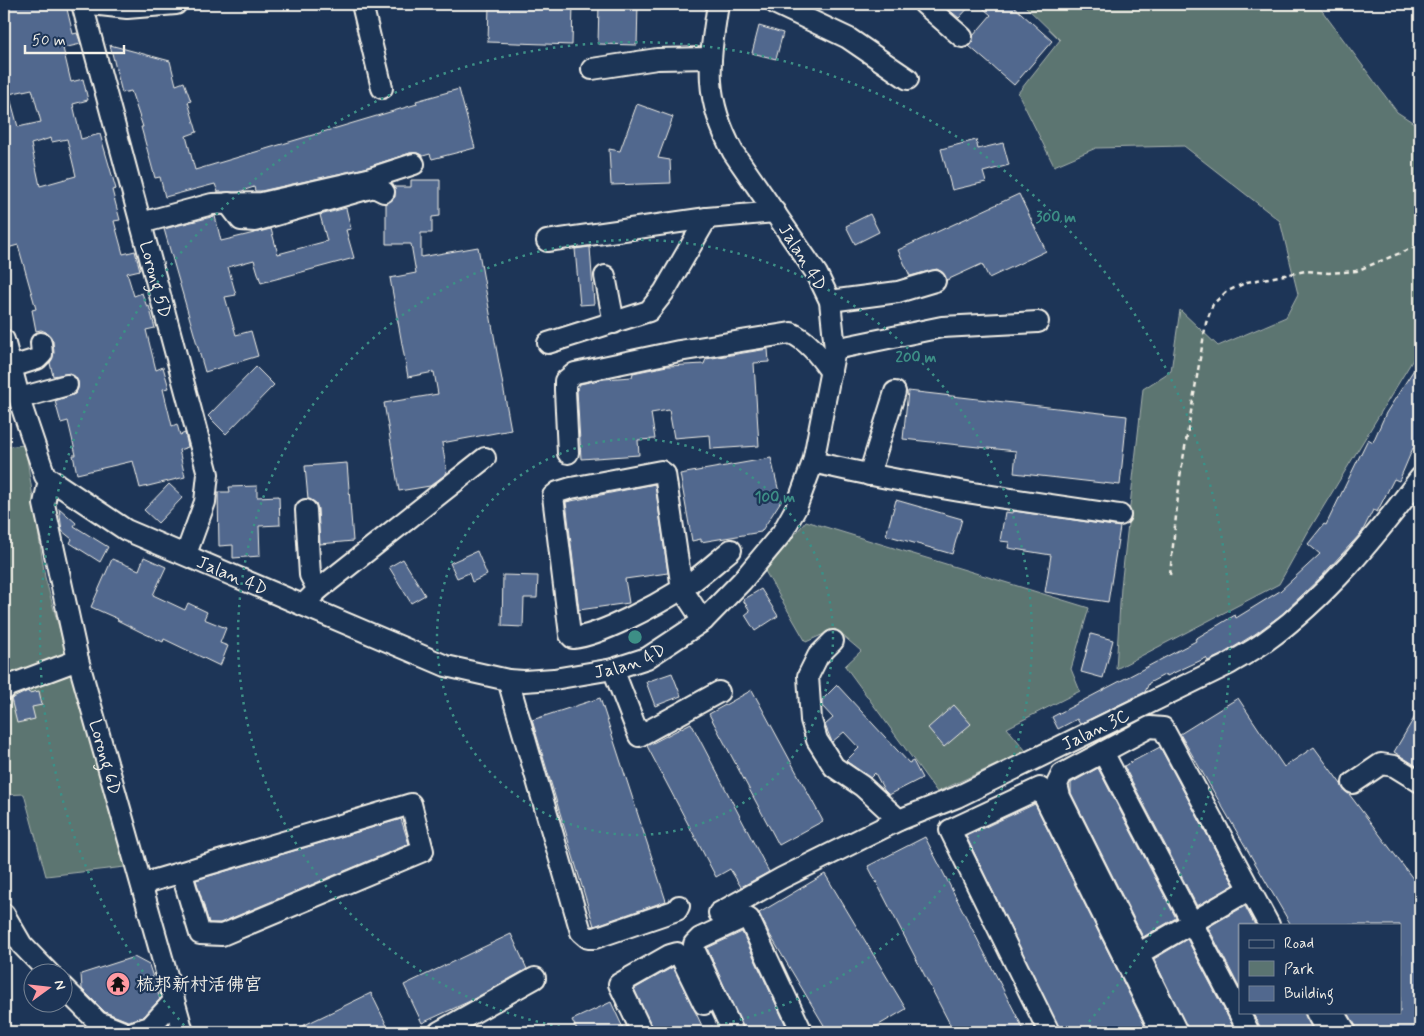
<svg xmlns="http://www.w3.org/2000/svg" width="1424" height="1036" viewBox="0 0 1424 1036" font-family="Mynerve,'LXGW WenKai TC',sans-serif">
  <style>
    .green { fill: #5b7471; stroke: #a8b2ac }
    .building { fill: #51688e; stroke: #f4f1e8; fill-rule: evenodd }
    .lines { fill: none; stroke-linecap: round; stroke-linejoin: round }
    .minor-casing { stroke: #f4f1e8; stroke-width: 24 }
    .path { stroke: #f4f1e8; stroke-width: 2.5; stroke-dasharray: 5 4; stroke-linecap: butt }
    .minor { stroke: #1d3557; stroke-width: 20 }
    .ring { fill: none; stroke: #3d8f86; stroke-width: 2.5; stroke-dasharray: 2.5 5 }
    .labels { text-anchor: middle; stroke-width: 4.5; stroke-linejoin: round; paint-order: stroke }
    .street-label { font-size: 18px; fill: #f4f1e8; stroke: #1d3557 }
    .poi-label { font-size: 18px; fill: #f4f1e8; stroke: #1d3557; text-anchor: start }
    .centre { fill: #3d8f86; stroke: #1d3557; stroke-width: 2.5 }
    .ring-label { font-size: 15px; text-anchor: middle; font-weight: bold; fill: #3d8f86; stroke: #1d3557; stroke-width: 4.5; stroke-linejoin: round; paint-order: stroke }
  </style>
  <rect width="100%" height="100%" fill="#1d3557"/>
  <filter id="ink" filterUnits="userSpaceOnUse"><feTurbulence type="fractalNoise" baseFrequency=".02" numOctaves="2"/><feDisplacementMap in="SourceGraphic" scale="10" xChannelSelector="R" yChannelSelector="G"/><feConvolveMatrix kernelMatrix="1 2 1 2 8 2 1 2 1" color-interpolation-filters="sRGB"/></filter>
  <g filter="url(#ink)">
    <g class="green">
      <polygon points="1023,4 1317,4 1397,112 1420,127 1420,348 1308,532 1279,584 1116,669 1121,587 1143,389 1171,371 1180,310 1218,346 1286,317 1298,294 1280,221 1184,146 1096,148 1054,166 1018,93 1060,40"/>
      <polygon points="25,445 45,577 125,867 46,876 24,794 4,795 4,447"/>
      <polygon points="806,521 1089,608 1071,669 1080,691 1007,728 1026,751 937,792 845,666 861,651 835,629 806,642 765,571"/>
    </g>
    <g class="building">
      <path d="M 4,4 L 53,4 L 55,8 L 66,5 L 73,34 L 77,33 L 81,44 L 63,48 L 71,82 L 83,79 L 88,100 L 73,104 L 81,139 L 100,134 L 116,189 L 112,190 L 120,220 L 114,221 L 123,254 L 135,251 L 140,270 L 127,273 L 134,296 L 142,293 L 147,307 L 149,306 L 155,328 L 146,330 L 156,370 L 163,367 L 169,388 L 163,389 L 172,426 L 177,424 L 180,435 L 185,433 L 188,447 L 179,450 L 185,477 L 140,488 L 133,461 L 77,474 L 73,455 L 76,455 L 68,421 L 61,423 L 55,401 L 75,394 L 78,388 L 78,381 L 70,373 L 53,376 L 50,363 L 54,353 L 53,341 L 46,332 L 41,330 L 36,331 L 32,310 L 36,309 L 18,245 L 4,249 ZM 32,89 L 41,122 L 18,127 L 9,94 ZM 51,138 L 52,142 L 67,139 L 76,176 L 40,186 L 31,144 Z"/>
      <polygon points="489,4 573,4 572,45 488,42"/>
      <polygon points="599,4 638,4 637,45 598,44"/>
      <polygon points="942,4 972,4 959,18"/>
      <polygon points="978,4 1011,4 1052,41 1014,85 969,46 973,36 991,15"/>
      <polygon points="759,26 783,33 776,59 752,53"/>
      <polygon points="110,45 170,61 176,85 184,82 191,101 188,102 197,132 186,136 195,170 417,104 416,101 459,89 475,148 432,159 430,154 423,156 417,153 410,153 365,168 261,191 255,191 254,187 239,192 218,192 215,184 165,197 160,177 155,178 141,127 143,127 131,91 122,93"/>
      <polygon points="637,104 673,117 658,158 670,160 671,183 611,185 609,149 620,151"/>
      <polygon points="976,140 978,149 1003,143 1009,165 983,172 986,182 952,190 941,149"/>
      <polygon points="411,180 440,180 440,216 432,217 432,233 421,233 421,257 478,247 511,430 442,443 447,473 430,486 399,491 384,403 438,394 434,372 408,377 390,278 416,273 411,244 386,244 386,203 395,197 394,187 411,187"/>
      <polygon points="1019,194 1046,251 989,278 982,264 947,280 943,273 937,269 910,276 898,250"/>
      <polygon points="346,208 351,229 346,230 354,258 261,283 254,260 228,267 236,295 225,297 236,335 251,331 258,356 205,372 164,229 215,216 221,241 271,229 278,254 327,241 320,215"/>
      <polygon points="870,214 879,232 855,244 846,226"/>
      <polygon points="590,247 594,304 580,305 575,249"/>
      <polygon points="768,349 769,362 754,363 759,446 711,449 710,435 674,438 669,410 651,413 655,439 638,440 639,455 581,459 577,390 580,384 604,379 632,377 633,373 667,366 704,364 706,359"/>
      <polygon points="1420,360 1420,443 1417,450 1413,448 1399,481 1394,479 1377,512 1373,510 1362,532 1321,577 1281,615 1255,634 1221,655 1208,661 1206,658 1167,676 1166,674 1149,683 1145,692 1080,724 1077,719 1058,729 1052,717 1196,641 1195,639 1235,615 1236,618 1280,591 1320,554 1308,544 1324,524 1326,525 1368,439 1373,442 1386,413"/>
      <polygon points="256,367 274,385 226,434 208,416"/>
      <polygon points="908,391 1127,416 1120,485 1014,473 1016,451 903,439"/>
      <polygon points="771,458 781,501 761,532 701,542 701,539 692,541 680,474"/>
      <polygon points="347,463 353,541 320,544 318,509 316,503 308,499 305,466"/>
      <polygon points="169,484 183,497 158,523 144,510"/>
      <polygon points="655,484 668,573 625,579 629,603 579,610 566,502"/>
      <polygon points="257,486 257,497 279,496 280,525 259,526 260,556 233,558 233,545 219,546 218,492 230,492 229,487"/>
      <polygon points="896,500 962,519 952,554 886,535"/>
      <polygon points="59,508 76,523 74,526 108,547 100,562 70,543 72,539 62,531"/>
      <polygon points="1014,511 1120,527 1108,602 1045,592 1051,555 1008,548 1009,542 1000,541 1005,512 1013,513"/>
      <polygon points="477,551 487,575 472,582 469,573 457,578 450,563"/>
      <polygon points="144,557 166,567 153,595 185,610 188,603 207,612 204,619 226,628 220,643 228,646 220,666 164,639 163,642 141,632 117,620 118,619 91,607 112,559 139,570"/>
      <polygon points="403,559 425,595 411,603 389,567"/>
      <polygon points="503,575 538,576 537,598 524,598 523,627 502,626"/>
      <polygon points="761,589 778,616 755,631 745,615 750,611 743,600"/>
      <polygon points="1091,634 1113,640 1103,678 1081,672"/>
      <polygon points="672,673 681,696 655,706 646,682"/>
      <polygon points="837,685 909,763 913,761 922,778 889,795 884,790 875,773 870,778 846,761 859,748 844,732 832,742 825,725 833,718 822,706 822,700"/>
      <polygon points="752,690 823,821 779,845 709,714"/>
      <polygon points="28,691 29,693 39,691 42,705 32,707 35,719 17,723 11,699"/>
      <polygon points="600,698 666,901 594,926 532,720"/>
      <polygon points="1238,698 1284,767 1314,747 1341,784 1344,790 1349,794 1420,888 1420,1020 1416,1023 1420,1032 1358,1032 1348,1012 1400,1012 1400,925 1291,925 1180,734"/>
      <polygon points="954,705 971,724 944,747 928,728"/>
      <polygon points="1420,708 1420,768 1394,752"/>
      <polygon points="691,723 769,872 741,887 730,869 716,877 647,746"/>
      <polygon points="1160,747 1234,885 1197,906 1124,766"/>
      <polygon points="1098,768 1176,918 1143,937 1071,793 1071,783"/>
      <polygon points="1035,804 1148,1032 1061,1032 966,836"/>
      <polygon points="401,819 409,844 220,923 209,923 196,880"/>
      <polygon points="925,837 1025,1032 954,1032 868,866"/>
      <polygon points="825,874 906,1009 867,1032 828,1032 770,935 759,913"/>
      <polygon points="1245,906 1255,925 1240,925 1240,989 1208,927"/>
      <polygon points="742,932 789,1032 745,1032 707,948"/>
      <polygon points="511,934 527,969 470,1001 422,1023 404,985"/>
      <polygon points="1187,939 1236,1032 1189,1032 1154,959"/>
      <polygon points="134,957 149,965 160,999 143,1017 128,1021 105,1012 82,989 81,974"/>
      <polygon points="673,967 695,1011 705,1032 654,1032 634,989"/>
      <polygon points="371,993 390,1032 290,1032"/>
      <polygon points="611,1002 625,1032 578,1032 572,1020"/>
      <polygon points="1252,1012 1304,1012 1314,1032 1263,1032"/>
    </g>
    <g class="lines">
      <g class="minor-casing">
        <g id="minor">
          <path id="s1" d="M 82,4 L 208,474 L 205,502 L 186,554"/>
          <polyline points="91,4 127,8 176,4"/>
          <polyline points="362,4 382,88"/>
          <polyline points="776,4 848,38 908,79"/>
          <polyline points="924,4 962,37"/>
          <polyline points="592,69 657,59 710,58"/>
          <polyline points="228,203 241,220 255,221 374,187 384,192"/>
          <polyline points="141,223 212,204 262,203 368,179 414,164"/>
          <polyline points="547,241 707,218 775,212"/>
          <polyline points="605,276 614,323"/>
          <polyline points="830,301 898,292 935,281"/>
          <path id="s2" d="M 4,340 L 22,408 L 45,476 L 126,530 L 446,666 L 508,680 L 524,681 L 554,679 L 613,669 L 647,658 L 703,621 L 742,581 L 782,533 L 796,508 L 813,462 L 835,349 L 830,301 L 817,274 L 733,152 C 703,96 709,63 718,4"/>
          <polyline points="548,343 649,311 664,292 707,218"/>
          <polyline points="835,349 942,327 1038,322"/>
          <polyline points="11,367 37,359 42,354 41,343"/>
          <polyline points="20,398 67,385"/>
          <path d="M 568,453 L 565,390 L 565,381 L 575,373 L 679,351 L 791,333 C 809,341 820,357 831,372"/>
          <path d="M 813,462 C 914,486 1017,500 1120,515"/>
          <polyline points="869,475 895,392"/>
          <path id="s3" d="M 49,480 L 44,504 L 78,660 L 183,1032"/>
          <polyline points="306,510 310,575 318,590"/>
          <polyline points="303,605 318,590 485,458"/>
          <path d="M 703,621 L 682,589 L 665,474 L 661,471 L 571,488 L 558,492 L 553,496 L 570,635 L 573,638 C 602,635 656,605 682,589 C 699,578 715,563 731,550"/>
          <polyline points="833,641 818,656 808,676 811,720 817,740 834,767 862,786 899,820"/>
          <polyline points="613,669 639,736 719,692"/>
          <polyline points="508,680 581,932 588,938 595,938 677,910 679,906"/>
          <polyline points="4,690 8,686 78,660"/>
          <polyline points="1103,752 1249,1032"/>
          <polyline points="1353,783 1381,764 1394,766 1420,782"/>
          <polyline points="142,884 411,804 423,851 222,935 200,934 182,874"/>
          <path id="s4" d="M 719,913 L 782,878 L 899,820 L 957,797 L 1227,665 C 1240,657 1254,650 1266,641 C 1327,597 1375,537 1420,478"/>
          <polyline points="4,914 22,945 50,974"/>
          <polyline points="1138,954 1250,889"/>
          <polyline points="62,986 98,1022 123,1032"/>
          <polyline points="1316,1012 1327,1032"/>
          <polyline points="1334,1012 1346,1032"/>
          <polyline points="133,1032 150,1027 173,1002"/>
          <polyline points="439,1032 535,978"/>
          <polyline points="642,1032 619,984 670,955 677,953 681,957 704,1004"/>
          <polyline points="733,1032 694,949 694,944 700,938 745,917 749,919 802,1032"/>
          <polyline points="1049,1032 950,830 1040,788 1161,1032"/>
          <polyline points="1177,1032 1060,797 1057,784 1062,774 1150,727 1163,728 1269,925"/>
        </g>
      </g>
      <polyline class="path" points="1170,575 1180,477 1206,323 1213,304 1226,292 1247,282 1306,271 1329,273 1356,271 1420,245"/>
      <use href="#minor" class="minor"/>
    </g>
  </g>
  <g class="ring">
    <circle cx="635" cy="637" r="198"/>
    <path d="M597 1032A397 397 0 1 1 673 1032"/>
    <path d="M189 1031A595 595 0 1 1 1081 1031"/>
  </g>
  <defs>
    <g id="temple-disc" transform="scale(1.25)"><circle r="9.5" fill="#ff9aa2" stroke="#1d3557"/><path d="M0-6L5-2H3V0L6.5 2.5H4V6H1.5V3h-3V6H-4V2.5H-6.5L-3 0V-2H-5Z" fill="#111"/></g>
  </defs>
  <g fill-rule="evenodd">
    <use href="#temple-disc" x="118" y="984"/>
  </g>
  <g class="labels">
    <g class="street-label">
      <text transform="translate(803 257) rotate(58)" y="6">Jalan 4D</text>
      <text dy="6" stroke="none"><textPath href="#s1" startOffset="285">Lorong 5D</textPath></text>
      <text dy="6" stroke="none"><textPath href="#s2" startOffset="355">Jalan 4D</textPath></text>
      <text dy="6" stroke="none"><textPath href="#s2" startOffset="775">Jalan 4D</textPath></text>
      <text dy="6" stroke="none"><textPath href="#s4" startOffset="419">Jalan 3C</textPath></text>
      <text dy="6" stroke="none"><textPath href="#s3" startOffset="285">Lorong 6D</textPath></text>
    </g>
    <g class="poi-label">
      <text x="136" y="990">梳邦新村活佛宫</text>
    </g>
  </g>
  <circle cx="635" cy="637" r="8" class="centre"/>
  <g class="ring-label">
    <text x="1056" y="222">300 m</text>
    <text x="916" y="362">200 m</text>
    <text x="775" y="502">100 m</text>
  </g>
  <rect width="1424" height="1036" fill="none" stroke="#1d3557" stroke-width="20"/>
  <rect x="10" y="10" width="1404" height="1016" fill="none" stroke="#f4f1e8" stroke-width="2" filter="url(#ink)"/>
  <rect x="1239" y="924" width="162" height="90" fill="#1d3557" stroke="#738091"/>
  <rect x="1249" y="940" width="25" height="8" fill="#1d3557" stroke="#738091"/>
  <text x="1284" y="948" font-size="15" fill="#f4f1e8">Road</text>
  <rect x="1249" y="961" width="25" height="15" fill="#5b7471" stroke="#738091"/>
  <text x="1284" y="974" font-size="15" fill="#f4f1e8">Park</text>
  <rect x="1249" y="986" width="25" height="15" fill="#51688e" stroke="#738091"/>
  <text x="1284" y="998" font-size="15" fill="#f4f1e8">Building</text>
  <g transform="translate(48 988) rotate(75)"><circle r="24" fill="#1d3557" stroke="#738091"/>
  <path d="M0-4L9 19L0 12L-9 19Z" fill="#ff9aa2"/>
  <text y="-8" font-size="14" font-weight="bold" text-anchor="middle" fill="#f4f1e8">N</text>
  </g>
  <path d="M25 45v8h99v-8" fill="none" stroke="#f4f1e8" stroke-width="2.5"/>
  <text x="32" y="45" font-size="15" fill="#f4f1e8" stroke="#1d3557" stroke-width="4" paint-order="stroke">50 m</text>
</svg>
